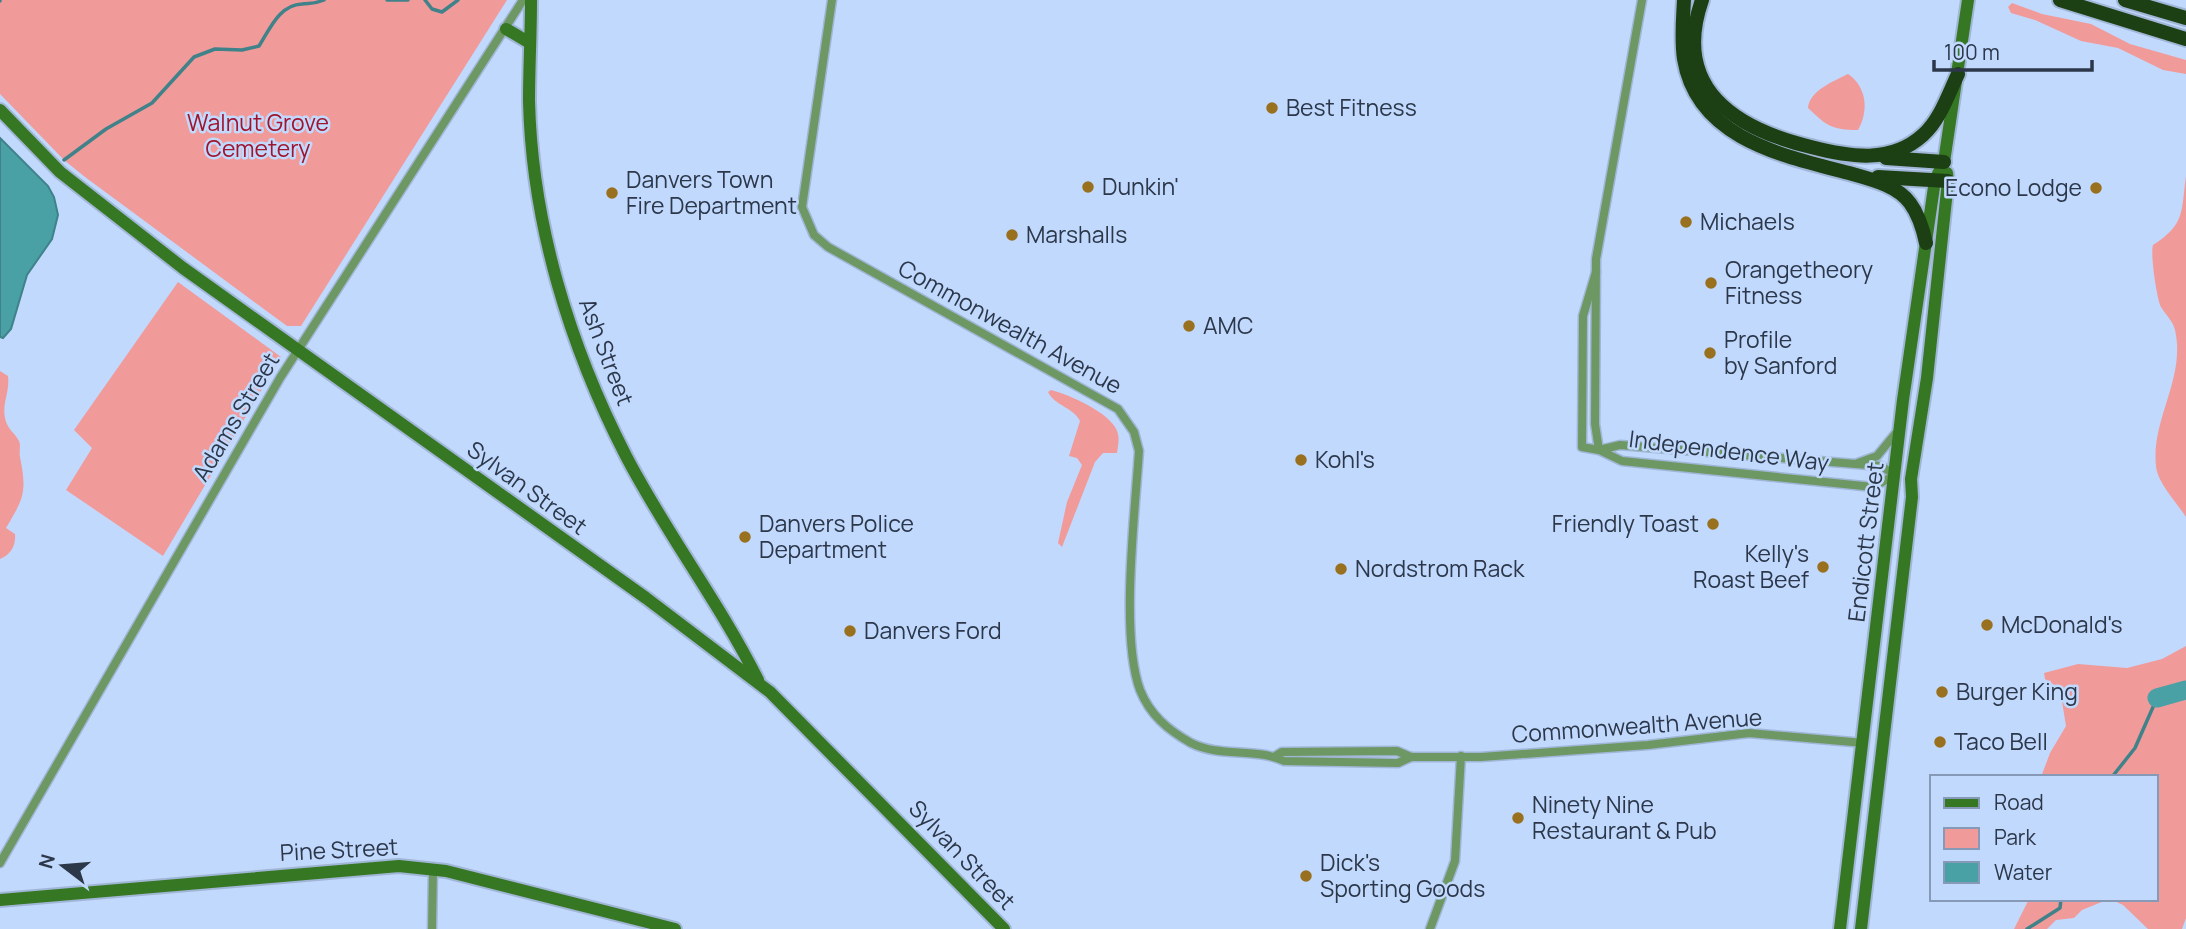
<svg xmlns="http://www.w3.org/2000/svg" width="2186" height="929" viewBox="0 0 2186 929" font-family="Manrope,sans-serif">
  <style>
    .green { fill: #f19a9a }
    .water { fill: #49a1a5; stroke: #40828a; stroke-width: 2 }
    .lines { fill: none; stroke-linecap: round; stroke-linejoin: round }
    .stream { stroke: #40828a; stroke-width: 3.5 }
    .river { stroke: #49a1a5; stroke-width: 19 }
    .street-casing { stroke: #a1b6d6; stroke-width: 11 }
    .secondary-casing { stroke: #a1b6d6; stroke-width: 16 }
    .highway-casing { stroke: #a1b6d6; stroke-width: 18 }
    .street { stroke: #6d9863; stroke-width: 8 }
    .secondary { stroke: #357722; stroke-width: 12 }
    .highway { stroke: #1d3f14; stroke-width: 14 }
    .poi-dot { fill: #99701d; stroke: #c2d9fe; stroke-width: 2.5 }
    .labels { text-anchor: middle; stroke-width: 5; stroke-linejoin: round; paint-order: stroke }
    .poi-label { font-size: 23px; fill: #2c384a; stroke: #c2d9fe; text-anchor: start }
    .park-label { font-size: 23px; fill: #a0152d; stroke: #c2d9fe }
    .street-label { font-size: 23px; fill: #2c384a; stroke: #c2d9fe }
  </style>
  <rect width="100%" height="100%" fill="#c2d9fe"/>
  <g class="green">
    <polygon points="0,0 507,0 301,326 287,326 85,177 64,160 0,94"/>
    <polygon points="2012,3 2042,14 2091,24 2130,44 2186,60 2186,74 2163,70 2118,48 2081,41 2035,20 2011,13 2008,7"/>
    <path d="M 1848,74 C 1867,87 1869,111 1858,130 C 1831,130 1826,125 1808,108 C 1809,91 1834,81 1848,74 Z"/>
    <path d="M 2186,176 L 2186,517 C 2177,503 2157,482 2156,466 C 2151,419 2186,378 2175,330 C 2173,321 2166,315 2161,307 C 2157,300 2150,254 2153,245 C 2186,224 2181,211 2186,176 Z"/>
    <polygon points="178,282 281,357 163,556 66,490 92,448 74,430"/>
    <path d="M 0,371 L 8,376 C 10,392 2,403 5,418 C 7,429 15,433 19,441 C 21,445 19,452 20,457 C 27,492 24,498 6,528 L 15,534 C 16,546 11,554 0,559 Z"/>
    <path d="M 1051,390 C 1068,394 1111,413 1117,431 C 1120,438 1118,446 1117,453 L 1103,453 L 1095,462 L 1062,547 L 1058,543 L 1067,502 L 1082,465 L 1077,458 L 1069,456 L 1080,421 C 1073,407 1055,406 1048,392 Z"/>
    <polygon points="2186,646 2186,918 2182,929 2148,929 2123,905 2110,899 2156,899 2156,777 2041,777 2050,753 2066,726 2060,689 2045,679 2044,673 2078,664 2127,668 2162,659"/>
    <polygon points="2029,899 2109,899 2082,910 2074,918 2056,920 2047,929 2014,929"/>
  </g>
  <polygon class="water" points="0,138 48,186 54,197 58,215 52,239 27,275 11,329 3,338 0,337"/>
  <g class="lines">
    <g class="stream">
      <polyline points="387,0 408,0"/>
      <polyline points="425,0 432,9 442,12 458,0"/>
      <polyline points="0,1 0,0"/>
      <path d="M 64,160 L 106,129 L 152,103 L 194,57 L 215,49 L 242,50 L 259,46 C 270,29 279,5 302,4 C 311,3 315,4 324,0"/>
      <polyline points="2112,777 2135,748 2157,698"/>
      <polyline points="2027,929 2060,908 2061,899"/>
    </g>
    <polyline class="river" points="2157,698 2186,690"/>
    <g class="street-casing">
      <g id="street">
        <path d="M 832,0 L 802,207 L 814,235 L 828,247 L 1118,409 L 1134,432 L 1139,451 C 1135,513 1120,636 1140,690 C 1150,715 1168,730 1191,743 C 1221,758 1255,747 1284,761 L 1398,763 L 1411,757"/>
        <polyline points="1596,272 1583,316 1582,447 1599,450 1622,461 1873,487 1895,475 1881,466 1620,445 1599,450"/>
        <polyline points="1599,450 1595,424 1596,259 1642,0"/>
        <polyline points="1858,463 1877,456 1896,433"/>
        <polyline points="1274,757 1282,752 1397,751 1411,757 1481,757 1648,745 1749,733 1864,743"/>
        <polyline points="0,863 280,378 523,0"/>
        <polyline points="432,929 433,869"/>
        <polyline points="1430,929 1455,861 1461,756"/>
      </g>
    </g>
    <g class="secondary-casing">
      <g id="secondary">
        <path d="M 531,0 C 531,34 529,67 529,101 C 532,224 570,347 626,456 C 666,533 719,602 758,680"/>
        <polyline points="506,29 530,43"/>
        <polyline points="0,110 60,172 183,268 646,598 770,692 1004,929"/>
        <polyline points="0,900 399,866 446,871 675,929"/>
        <polyline points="1840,929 1903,400 1935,180 1944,162 1968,0"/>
        <polyline points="1861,929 1912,497 1911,479 1927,378 1948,181 1947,173"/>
      </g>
    </g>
    <g class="highway-casing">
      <g id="highway">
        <path d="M 1684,0 C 1683,19 1681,39 1684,59 C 1697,139 1784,156 1849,173 C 1870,179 1897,185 1910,203 C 1919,215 1923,229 1926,243"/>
        <path d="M 1702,0 C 1671,89 1736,129 1811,147 C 1850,157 1891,164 1923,135 C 1940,120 1948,95 1958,74"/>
        <polyline points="2060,0 2186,39"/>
        <polyline points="2125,0 2186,18"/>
        <polyline points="1886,158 1944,162"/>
        <polyline points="1878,177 1948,181"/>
      </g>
    </g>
    <use href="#street" class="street"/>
    <use href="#secondary" class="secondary"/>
    <use href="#highway" class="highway"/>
  </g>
  <g class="poi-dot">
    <circle cx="1272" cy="108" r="7"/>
    <circle cx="1088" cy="187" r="7"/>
    <circle cx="2096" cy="188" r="7"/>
    <circle cx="612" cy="193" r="7"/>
    <circle cx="1686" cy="222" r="7"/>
    <circle cx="1012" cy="235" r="7"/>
    <circle cx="1711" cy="283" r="7"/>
    <circle cx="1189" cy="326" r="7"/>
    <circle cx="1710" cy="353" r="7"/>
    <circle cx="1301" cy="460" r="7"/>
    <circle cx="1713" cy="524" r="7"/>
    <circle cx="745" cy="537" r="7"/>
    <circle cx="1823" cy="567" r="7"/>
    <circle cx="1341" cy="569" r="7"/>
    <circle cx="1987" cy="625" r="7"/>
    <circle cx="850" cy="631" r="7"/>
    <circle cx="1942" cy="692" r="7"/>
    <circle cx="1940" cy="742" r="7"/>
    <circle cx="1518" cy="818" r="7"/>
    <circle cx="1306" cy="876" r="7"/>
  </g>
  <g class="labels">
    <g class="poi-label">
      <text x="1286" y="116">Best Fitness</text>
      <text x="626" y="188">Danvers Town<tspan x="626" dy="26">Fire Department</tspan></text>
      <text x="1102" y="195">Dunkin'</text>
      <text x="2082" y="196" text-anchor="end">Econo Lodge</text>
      <text x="1700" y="230">Michaels</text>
      <text x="1026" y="243">Marshalls</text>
      <text x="1725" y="278">Orangetheory<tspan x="1725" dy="26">Fitness</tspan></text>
      <text x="1203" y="334">AMC</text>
      <text x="1724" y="348">Profile<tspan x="1724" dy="26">by Sanford</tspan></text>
      <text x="1315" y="468">Kohl's</text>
      <text x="759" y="532">Danvers Police<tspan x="759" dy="26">Department</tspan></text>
      <text x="1699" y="532" text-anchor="end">Friendly Toast</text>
      <text x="1809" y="562" text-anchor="end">Kelly's<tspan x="1809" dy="26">Roast Beef</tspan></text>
      <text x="1355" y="577">Nordstrom Rack</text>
      <text x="2001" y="633">McDonald's</text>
      <text x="864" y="639">Danvers Ford</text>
      <text x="1956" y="700">Burger King</text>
      <text x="1954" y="750">Taco Bell</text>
      <text x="1532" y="813">Ninety Nine<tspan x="1532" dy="26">Restaurant &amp; Pub</tspan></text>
      <text x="1320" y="871">Dick's<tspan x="1320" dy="26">Sporting Goods</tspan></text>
    </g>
    <g class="park-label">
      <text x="258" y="131">Walnut Grove<tspan x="258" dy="26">Cemetery</tspan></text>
    </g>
    <g class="street-label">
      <text transform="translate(1010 327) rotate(29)" y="8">Commonwealth Avenue</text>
      <text transform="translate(606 352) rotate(69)" y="8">Ash Street</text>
      <text transform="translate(236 417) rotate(-59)" y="8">Adams Street</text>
      <text transform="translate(1729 451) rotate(7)" y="8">Independence Way</text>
      <text transform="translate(527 488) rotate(36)" y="8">Sylvan Street</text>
      <text transform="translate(1866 542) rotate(-83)" y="8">Endicott Street</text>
      <text transform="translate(1637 726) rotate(-4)" y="8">Commonwealth Avenue</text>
      <text transform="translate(339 850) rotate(-3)" y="8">Pine Street</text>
      <text transform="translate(962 855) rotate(46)" y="8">Sylvan Street</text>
    </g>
  </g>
  <rect x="1930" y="775" width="228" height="126" fill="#c2d9fe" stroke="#8699b6" stroke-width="2"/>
  <rect x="1944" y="798" width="35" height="10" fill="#357722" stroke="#8699b6" stroke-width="2"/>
  <text x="1994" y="810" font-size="21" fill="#2c384a">Road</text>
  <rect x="1944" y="828" width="35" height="21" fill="#f19a9a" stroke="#8699b6" stroke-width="2"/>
  <text x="1994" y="845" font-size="21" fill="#2c384a">Park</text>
  <rect x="1944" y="862" width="35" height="21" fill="#49a1a5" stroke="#8699b6" stroke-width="2"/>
  <text x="1994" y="880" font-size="21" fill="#2c384a">Water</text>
  <g transform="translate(63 866) rotate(286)" stroke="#c2d9fe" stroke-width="5" paint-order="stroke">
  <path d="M0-5L12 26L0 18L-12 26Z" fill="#2c384a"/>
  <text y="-10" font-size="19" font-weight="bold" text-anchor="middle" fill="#2c384a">N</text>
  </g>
  <path d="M1934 60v10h158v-10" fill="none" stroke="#2c384a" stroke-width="3.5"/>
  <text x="1944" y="60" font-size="21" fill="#2c384a" stroke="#c2d9fe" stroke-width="5" paint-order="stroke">100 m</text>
</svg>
